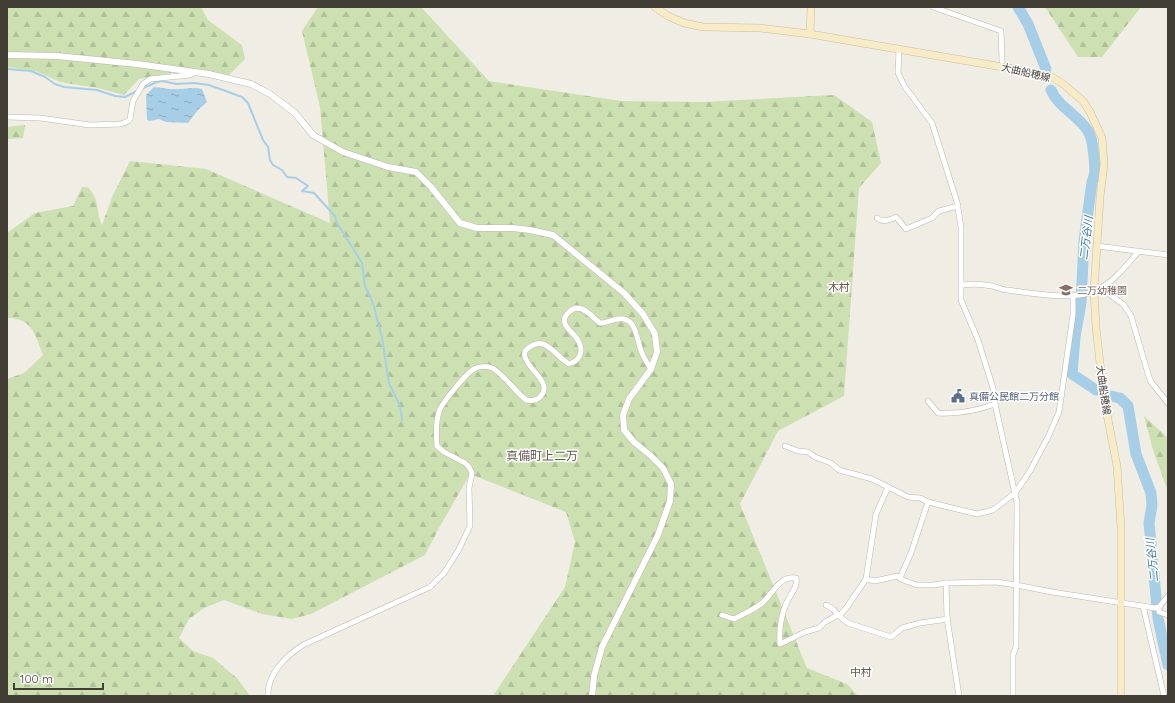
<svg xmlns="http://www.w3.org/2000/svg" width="1175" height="703" viewBox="0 0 1175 703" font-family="Quicksand,'Noto Sans JP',sans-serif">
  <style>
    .forest { fill: url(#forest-firs) }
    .water { fill: url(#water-ripples) }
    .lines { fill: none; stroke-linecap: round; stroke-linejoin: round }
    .stream { stroke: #a7cee7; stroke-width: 2 }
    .river { stroke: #a7cee7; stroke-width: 11 }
    .minor-casing { stroke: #bdb7ac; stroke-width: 6 }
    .tertiary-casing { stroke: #bdb7ac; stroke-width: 7 }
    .secondary-casing { stroke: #cbbe99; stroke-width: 8 }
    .minor { stroke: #fff; stroke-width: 5 }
    .tertiary { stroke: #fff; stroke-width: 6 }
    .secondary { stroke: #f8ebc7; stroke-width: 7 }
    .labels { text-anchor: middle; stroke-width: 3; stroke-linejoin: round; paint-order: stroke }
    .street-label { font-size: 10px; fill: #423d35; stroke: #fff }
    .education-label { font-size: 10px; fill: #785e54; stroke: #fff; text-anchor: start }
    .service-label { font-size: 10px; fill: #4e5e75; stroke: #fff; text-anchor: start }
    .water-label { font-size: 11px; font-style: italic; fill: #3b78a1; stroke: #fff }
    .neighbourhood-label { font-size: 11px; fill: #635a4e; stroke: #fff }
    .quarter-label { font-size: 12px; fill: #635a4e; stroke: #fff }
  </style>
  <defs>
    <pattern id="forest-firs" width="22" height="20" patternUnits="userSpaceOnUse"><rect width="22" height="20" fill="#cce0b2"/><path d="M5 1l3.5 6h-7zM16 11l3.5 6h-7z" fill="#b0c19a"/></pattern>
    <pattern id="water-ripples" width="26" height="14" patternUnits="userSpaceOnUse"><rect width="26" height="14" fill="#a7cee7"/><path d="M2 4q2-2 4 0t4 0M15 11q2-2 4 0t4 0" fill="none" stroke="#8aa8bc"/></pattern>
  </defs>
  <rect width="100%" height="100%" fill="#f0ede5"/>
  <g class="forest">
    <polygon points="7,7 201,7 208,20 242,45 245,59 229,75 182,71 139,79 124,95 98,88 60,82 36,71 7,67"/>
    <path d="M 318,7 L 421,7 L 489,81 L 621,101 L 703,102 L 834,95 L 872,122 L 881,163 L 859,188 L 844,396 L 778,431 L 740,504 L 807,668 L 847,684 L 858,696 L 493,696 L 565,587 L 575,542 L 566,512 L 470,474 L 439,528 L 425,555 L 311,614 L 292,619 L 262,614 L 224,600 L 204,608 L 189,619 L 179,638 L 193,651 L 213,658 L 238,679 L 250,696 L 7,696 L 7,379 L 24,373 L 43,355 C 35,335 33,318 7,318 L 7,233 L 35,213 L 73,206 L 82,187 L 87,187 C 101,199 95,210 102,225 L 113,195 L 130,161 L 206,169 L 330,223 L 320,107 L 302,31 Z"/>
    <polygon points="1045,7 1141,7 1102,57 1078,57"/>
    <polygon points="25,125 23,138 7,139 7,127"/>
    <polygon points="1144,416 1168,438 1168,492 1153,450"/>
  </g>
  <path class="water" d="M 154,87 C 163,88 172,90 180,89 C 188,89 194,87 202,89 L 207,102 L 198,110 L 188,123 L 166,122 L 159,119 L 150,121 L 147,120 L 146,95 Z"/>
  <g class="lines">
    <g class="stream">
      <polyline points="7,69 31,71 45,77 55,84 64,87 97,90 115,96 125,97 137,91"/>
      <polyline points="141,89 157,82 162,81 176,84 194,83 209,85 242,97 248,103 263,140 268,147 270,160 273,165 282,170 287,177 296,178 308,186 302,191 314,193 335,216 337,223 362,263 365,286 373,303 382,338 389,383 400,406 402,420"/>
    </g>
    <g class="river">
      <polyline points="1018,7 1028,24 1046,69"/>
      <path d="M 1051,90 C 1058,107 1078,115 1088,131 C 1093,139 1093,149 1094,158 C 1095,167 1096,174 1092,182 L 1084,241 L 1081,303 L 1075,337 L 1072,374 L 1096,390"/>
      <polyline points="1111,396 1120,398 1128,406 1136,454 1151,493 1152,505 1149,523 1158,618 1168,665"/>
    </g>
    <g class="minor-casing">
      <g id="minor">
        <polyline points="933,7 1001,31 1002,61"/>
        <polyline points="899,50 898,73 905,87 932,123 957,202 961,227 961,300 978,340 993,388 995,404 1017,503 1016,647 1013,655 1013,696"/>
        <polyline points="7,117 40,118 90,125 121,124 128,121 130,119 133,101 143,84 150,79 190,75 196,72"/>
        <path d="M 877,218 C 883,223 889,220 896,217 L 906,229 L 932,218 L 939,211 L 958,206"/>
        <polyline points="1097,246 1168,255"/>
        <path d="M 962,285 C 972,284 982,284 992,286 C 997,287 1002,290 1007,290 C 1030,293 1075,301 1095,291 C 1113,283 1126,266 1138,252"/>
        <polyline points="1101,288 1124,305 1131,316 1149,377 1151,382 1168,403"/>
        <polyline points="1073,297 1073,315 1059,412 1049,435 1030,471 1015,493 993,510 977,514 928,502 920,498 908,497 888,487 876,514 866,579 875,581 897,576 903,580 917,585 934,585 946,583 996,582 1016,585 1052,592 1155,608 1159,607 1168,596"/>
        <path d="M 928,401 L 938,413 C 958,414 976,411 995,404"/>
        <polyline points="785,446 798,451 808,452 815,457 831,463 839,470 872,479 888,487"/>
        <polyline points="900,578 911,553 928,502"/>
        <polyline points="946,583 947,618 959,696"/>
        <polyline points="826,605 833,609 838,615 848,623 891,637 902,628 920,623 948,619"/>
        <polyline points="1143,606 1164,696"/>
        <polyline points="1159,607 1159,612 1168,615"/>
        <path d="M 722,615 L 734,619 C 744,613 754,610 762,603 C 773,594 779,575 796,578 C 798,588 790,594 786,604 C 781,616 779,631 780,644 L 805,632 L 819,628 L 825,622 L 836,616 L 840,615 L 847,607 L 866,579"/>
        <path d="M 268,696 C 267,674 286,656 303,645 L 430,587 L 444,573 L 458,551 L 470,526 L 469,488 L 472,473 L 469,467 L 465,463 L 444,452 L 437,446 C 436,435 436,419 440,409 C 445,400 465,374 474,369 C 479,366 487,366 492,368 C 500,371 517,393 526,400 C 531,401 536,401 540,397 C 554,383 528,370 525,357 C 524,355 525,353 525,351 C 544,332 553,354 569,364 C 584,359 584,346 574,335 C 571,331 566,328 565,323 C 563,319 566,315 569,312 C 580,301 591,316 600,323 C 608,323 616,317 624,319 C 637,322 637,342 642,353 C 644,359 648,364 651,369"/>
      </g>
    </g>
    <g class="tertiary-casing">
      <polyline id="tertiary" points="7,55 57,56 137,64 209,74 251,84 270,94 295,113 313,135 343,152 388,167 416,172 431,187 460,223 477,228 513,228 530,230 553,235 624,293 643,314 655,334 657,352 651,369 629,399 623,415 624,430 634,442 650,455 663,468 671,484 670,501 658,535 602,647 594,676 592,696"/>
    </g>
    <g class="secondary-casing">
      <g id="secondary">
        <polyline points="655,7 668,16 684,23 703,27 760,28 810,34 1038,73 1052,77 1063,84 1083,101 1090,112 1102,138 1104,164 1100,197 1094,291 1096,327 1104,399 1117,466 1121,528 1121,696"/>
        <polyline points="810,34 811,7"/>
      </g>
    </g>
    <use href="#minor" class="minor"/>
    <use href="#tertiary" class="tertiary"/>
    <use href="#secondary" class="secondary"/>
  </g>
  <defs>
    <g id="school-bare" transform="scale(1.08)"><path d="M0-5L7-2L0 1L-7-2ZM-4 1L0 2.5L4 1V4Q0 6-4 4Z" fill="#8d6e63" stroke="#fff" stroke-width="2.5" paint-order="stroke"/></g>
    <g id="civic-bare" transform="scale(1.08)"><path d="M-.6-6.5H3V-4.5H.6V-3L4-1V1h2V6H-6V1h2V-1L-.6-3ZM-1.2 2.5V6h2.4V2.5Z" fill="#5c6f8a" stroke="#fff" stroke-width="2.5" paint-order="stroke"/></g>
  </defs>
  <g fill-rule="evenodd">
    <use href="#school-bare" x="1066" y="290"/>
    <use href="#civic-bare" x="958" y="396"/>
  </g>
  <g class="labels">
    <g class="street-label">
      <text transform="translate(1026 72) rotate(13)" y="4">大曲船穂線</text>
      <text transform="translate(1104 390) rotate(82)" y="4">大曲船穂線</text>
    </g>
    <g class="education-label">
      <text x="1077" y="294">二万幼稚園</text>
    </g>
    <g class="service-label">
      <text x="969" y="400">真備公民館二万分館</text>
    </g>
    <g class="water-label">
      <text transform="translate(1086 238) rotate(-83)" y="4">二万谷川</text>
      <text transform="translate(1152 560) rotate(-96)" y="4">二万谷川</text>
    </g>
    <g class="neighbourhood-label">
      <text x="839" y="291">木村</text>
      <text x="861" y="676">中村</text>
    </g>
    <g class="quarter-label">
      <text x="542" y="460">真備町上二万</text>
    </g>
  </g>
  <rect width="1175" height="703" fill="none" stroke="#423d35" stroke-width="16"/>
  <path d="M14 683v6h89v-6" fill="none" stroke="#423d35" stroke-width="2"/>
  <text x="20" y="683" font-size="12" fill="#423d35" stroke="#ffffff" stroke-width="3" paint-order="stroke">100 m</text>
</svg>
